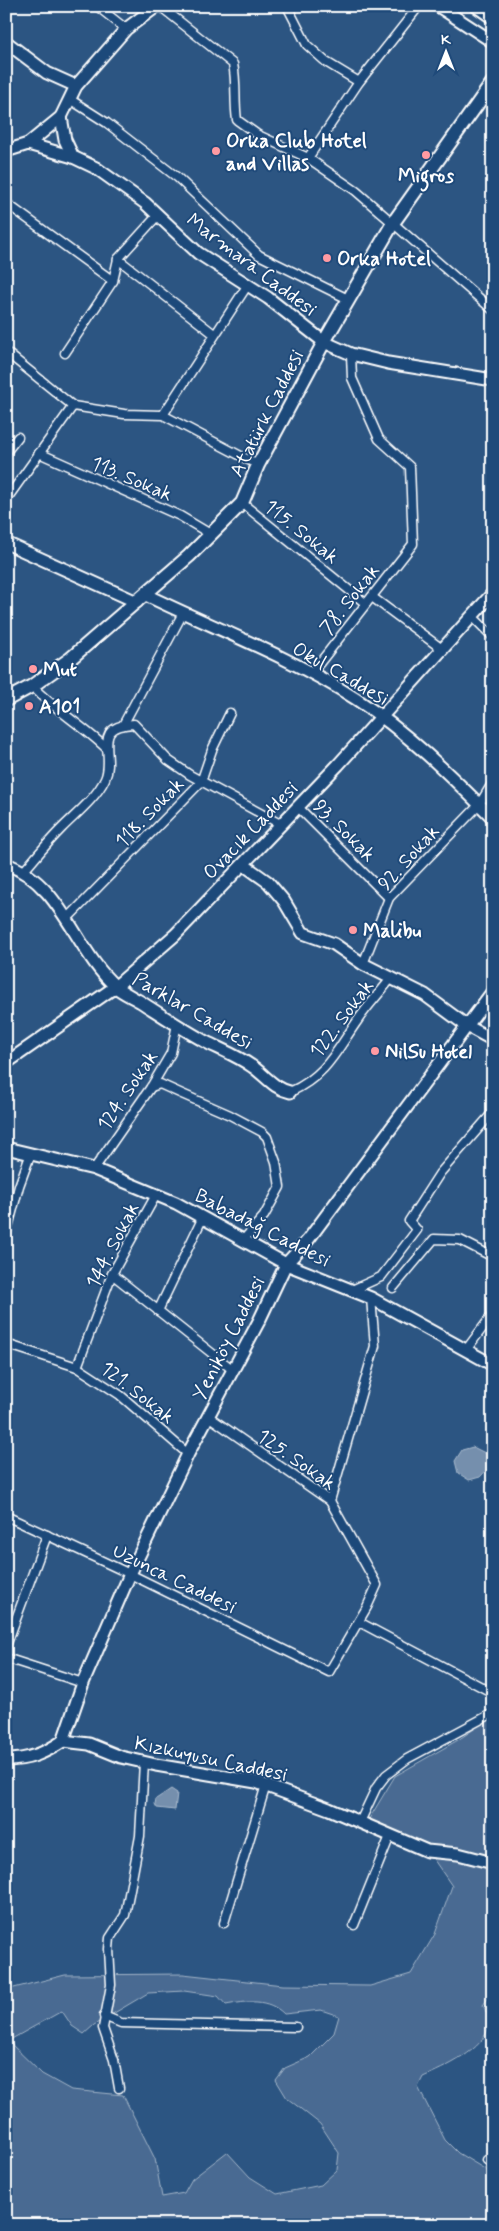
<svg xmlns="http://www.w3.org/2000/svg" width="499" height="2231" viewBox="0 0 499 2231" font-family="Mynerve,sans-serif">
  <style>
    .green { fill: #486b92; stroke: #a4b5c8; fill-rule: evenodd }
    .water { fill: #748fad; stroke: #acbcce }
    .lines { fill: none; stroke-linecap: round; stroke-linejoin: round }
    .street-casing { stroke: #fff; stroke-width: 11 }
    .secondary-casing { stroke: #fff; stroke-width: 15 }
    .primary-casing { stroke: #fff; stroke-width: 16 }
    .street { stroke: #1f4a7a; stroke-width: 8 }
    .secondary { stroke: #1f4a7a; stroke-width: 11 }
    .primary { stroke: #1f4a7a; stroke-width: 12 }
    .poi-dot { fill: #ff9aa2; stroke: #1f4a7a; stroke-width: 2 }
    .labels { text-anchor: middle; stroke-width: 4; stroke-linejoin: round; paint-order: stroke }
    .poi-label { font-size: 20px; font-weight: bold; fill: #fff; stroke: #1f4a7a; text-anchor: start }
    .street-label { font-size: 20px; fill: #fff; stroke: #1f4a7a }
  </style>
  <rect width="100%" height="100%" fill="#2c5582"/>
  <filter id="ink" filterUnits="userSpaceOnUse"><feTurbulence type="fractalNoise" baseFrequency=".02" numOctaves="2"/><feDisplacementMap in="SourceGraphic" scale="10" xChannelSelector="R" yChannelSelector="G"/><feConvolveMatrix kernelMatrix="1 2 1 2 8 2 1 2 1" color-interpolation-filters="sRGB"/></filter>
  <g filter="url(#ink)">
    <path class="green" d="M 493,1716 L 493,1992 L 483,2005 C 486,2011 489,2018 489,2024 C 486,2050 443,2068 423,2077 L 418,2087 L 445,2140 L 458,2153 L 493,2174 L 493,2225 L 6,2225 L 6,1990 L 65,1975 L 183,1974 L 283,1985 L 370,1986 L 411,1974 L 435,1934 L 452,1886 L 423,1844 L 369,1819 L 395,1776 L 458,1740 ZM 184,1991 L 218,1996 L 226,2005 C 247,2001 268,1998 284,2014 L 321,2010 L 339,2016 L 334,2033 L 310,2057 L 285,2068 L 276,2080 L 287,2098 L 320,2124 L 339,2153 L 337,2170 L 321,2185 L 277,2194 L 250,2177 L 227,2152 L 192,2179 L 184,2193 L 162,2197 L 155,2159 L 123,2095 L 71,2090 L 42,2074 L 8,2041 L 62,2011 L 72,2026 L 84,2034 L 94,2025 L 148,1993 Z"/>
    <g class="water">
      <polygon points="473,1447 491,1456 493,1463 480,1477 469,1480 458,1473 455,1461 462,1450"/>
      <polygon points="171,1789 177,1793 175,1810 157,1808 155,1804 156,1799"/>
    </g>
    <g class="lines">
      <g class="street-casing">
        <g id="street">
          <polyline points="97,6 126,29"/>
          <path d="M 160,6 L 233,64 C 237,83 234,101 237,120 L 258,135 L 308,158 L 356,191 L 493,310"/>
          <polyline points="287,6 307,45 326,62 359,82"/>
          <polyline points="71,100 107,123 178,178 259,255 348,299"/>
          <polyline points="308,158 359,82 419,6"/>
          <polyline points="6,203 113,281"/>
          <polyline points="118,259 214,334"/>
          <polyline points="6,352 73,406 124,414 163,415 258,465"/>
          <polyline points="65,353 113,281 118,259 158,215"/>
          <polyline points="163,415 247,286"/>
          <polyline points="6,452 18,437"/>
          <polyline points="39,453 180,516 212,535"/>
          <polyline points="6,500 73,406"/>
          <polyline points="242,503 365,603"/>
          <polyline points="372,597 442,649"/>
          <polyline points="472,616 493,637"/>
          <polyline points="311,674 413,544 410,467 379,439 352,378 351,354"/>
          <path d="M 32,686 C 54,709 82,725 106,748"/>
          <polyline points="123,725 183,613"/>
          <polyline points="298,807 389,898"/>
          <path d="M 23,872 C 36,857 48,842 62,828 C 77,813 96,798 105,779 C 116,755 90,726 134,724 L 168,760 L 190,775 L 282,825"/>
          <polyline points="67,919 201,782 212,750 230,713"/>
          <polyline points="363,964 389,898 479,805 493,782"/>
          <polyline points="151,1087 160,1084 182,1094 230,1115 262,1132 267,1137 276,1162 280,1187 264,1216 244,1239"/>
          <path d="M 290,1092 C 327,1075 336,1051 358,1020 C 368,1005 381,992 392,977"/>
          <polyline points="94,1169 151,1087 171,1053 177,1024"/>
          <polyline points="6,1235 19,1186 31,1153"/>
          <polyline points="112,1274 233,1370"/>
          <polyline points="393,1288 434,1239 460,1240 493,1257"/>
          <polyline points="352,1290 381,1277 417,1230 409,1221 440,1173 493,1112"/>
          <polyline points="158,1311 203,1217"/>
          <polyline points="6,1344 77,1367 120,1395 188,1454"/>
          <polyline points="466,1350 493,1314"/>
          <polyline points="77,1367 112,1274 156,1195"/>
          <polyline points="330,1501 375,1346 371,1298"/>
          <polyline points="6,1516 130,1574 329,1672 367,1607 377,1585 330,1501 208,1416"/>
          <polyline points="359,1622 493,1693"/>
          <polyline points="6,1646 47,1535"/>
          <polyline points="6,1658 83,1683"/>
          <polyline points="360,1822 376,1788 386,1775 407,1759 493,1713"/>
          <polyline points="224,1923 266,1785"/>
          <polyline points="354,1925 390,1836"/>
          <polyline points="104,2016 121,2023 296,2027"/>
          <polyline points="119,2088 114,2060 103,2028 111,1985 109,1949 110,1938 125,1915 131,1884 140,1836 144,1762"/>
          <polyline points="487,2160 493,2161"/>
        </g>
      </g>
      <g class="secondary-casing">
        <g id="secondary">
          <polyline points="438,6 493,42"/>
          <polyline points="476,6 493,18"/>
          <polyline points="6,42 47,73 76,86"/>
          <polyline points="61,117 65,140 73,157"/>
          <polyline points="28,144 61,117 76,86 126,29 157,6"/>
          <polyline points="6,151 28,144 73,157 96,168 145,203 198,253 268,298 324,342 351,354 388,363 493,380"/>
          <polyline points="6,543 137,602"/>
          <path d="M 146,595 C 216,629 291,657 356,699 C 407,732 450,775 493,818"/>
          <path d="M 6,864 C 62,883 75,951 116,987 C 123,993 133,997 141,1002 C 163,1016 184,1030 206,1042 C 222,1050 238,1056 253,1067 C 266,1076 273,1088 290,1092"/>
          <polyline points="244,865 268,882 284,901 303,933 334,944 363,964 425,995 467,1026 493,1040"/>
          <polyline points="6,1063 115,987 175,935 338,765 493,593"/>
          <polyline points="6,1148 94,1169 176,1203 286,1264 371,1298 493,1365"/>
          <polyline points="63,1741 83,1683 130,1574 188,1454 259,1321 286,1264 308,1240 493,991"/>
          <path d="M 6,1760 C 29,1760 45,1753 63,1741 L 89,1744 L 121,1757 L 156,1765 L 256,1782 L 329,1809 L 427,1851 L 458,1854 L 493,1863"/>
        </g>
      </g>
      <g class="primary-casing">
        <polyline id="primary" points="6,700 32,686 70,659 189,556 242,503 258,465 324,342 393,223 493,82"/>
      </g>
      <use href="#street" class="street"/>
      <use href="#secondary" class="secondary"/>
      <use href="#primary" class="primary"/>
    </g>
  </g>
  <g class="poi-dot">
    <circle cx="216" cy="151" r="5"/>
    <circle cx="426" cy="155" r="5"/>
    <circle cx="327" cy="258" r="5"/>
    <circle cx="33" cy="669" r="5"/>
    <circle cx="29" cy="706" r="5"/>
    <circle cx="353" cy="930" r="5"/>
    <circle cx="375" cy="1051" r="5"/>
  </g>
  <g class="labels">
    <g class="poi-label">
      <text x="226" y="147">Orka Club Hotel<tspan x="226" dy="23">and Villas</tspan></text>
      <text x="426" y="182" text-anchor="middle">Migros</text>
      <text x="337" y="265">Orka Hotel</text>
      <text x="43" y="676">Mut</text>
      <text x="39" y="713">A101</text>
      <text x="363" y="937">Malibu</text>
      <text x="385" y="1058">NilSu Hotel</text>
    </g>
    <g class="street-label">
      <text transform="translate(252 264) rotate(37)" y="7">Marmara Caddesi</text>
      <text transform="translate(266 413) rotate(-63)" y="7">Atatürk Caddesi</text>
      <text transform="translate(132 478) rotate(23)" y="7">113. Sokak</text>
      <text transform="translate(302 531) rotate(39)" y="7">115. Sokak</text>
      <text transform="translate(349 599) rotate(-52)" y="7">78. Sokak</text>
      <text transform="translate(341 673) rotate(30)" y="7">Okul Caddesi</text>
      <text transform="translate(149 812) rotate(-46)" y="7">118. Sokak</text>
      <text transform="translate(250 830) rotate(-46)" y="7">Ovacık Caddesi</text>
      <text transform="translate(345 830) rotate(45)" y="7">93. Sokak</text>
      <text transform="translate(408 857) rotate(-48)" y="7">92. Sokak</text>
      <text transform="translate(193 1010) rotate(30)" y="7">Parklar Caddesi</text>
      <text transform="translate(341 1018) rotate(-53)" y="7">122. Sokak</text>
      <text transform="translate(127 1090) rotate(-56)" y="7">124. Sokak</text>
      <text transform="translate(263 1227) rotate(27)" y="7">Babadağ Caddesi</text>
      <text transform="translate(112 1245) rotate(-63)" y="7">144. Sokak</text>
      <text transform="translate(228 1338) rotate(-63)" y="7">Yeniköy Caddesi</text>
      <text transform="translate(138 1392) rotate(38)" y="7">121. Sokak</text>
      <text transform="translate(297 1459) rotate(35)" y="7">125. Sokak</text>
      <text transform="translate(175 1578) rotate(26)" y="7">Uzunca Caddesi</text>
      <text transform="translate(211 1758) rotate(12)" y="7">Kızkuyusu Caddesi</text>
    </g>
  </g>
  <rect width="499" height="2231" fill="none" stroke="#1f4a7a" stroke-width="25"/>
  <rect x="12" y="12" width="474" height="2206" fill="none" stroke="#fff" stroke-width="2" filter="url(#ink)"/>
  <g transform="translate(446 52)" stroke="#1f4a7a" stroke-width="4" paint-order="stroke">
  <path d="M0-4L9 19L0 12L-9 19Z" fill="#ffffff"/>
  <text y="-8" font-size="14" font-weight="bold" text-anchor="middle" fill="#ffffff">K</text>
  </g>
</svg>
